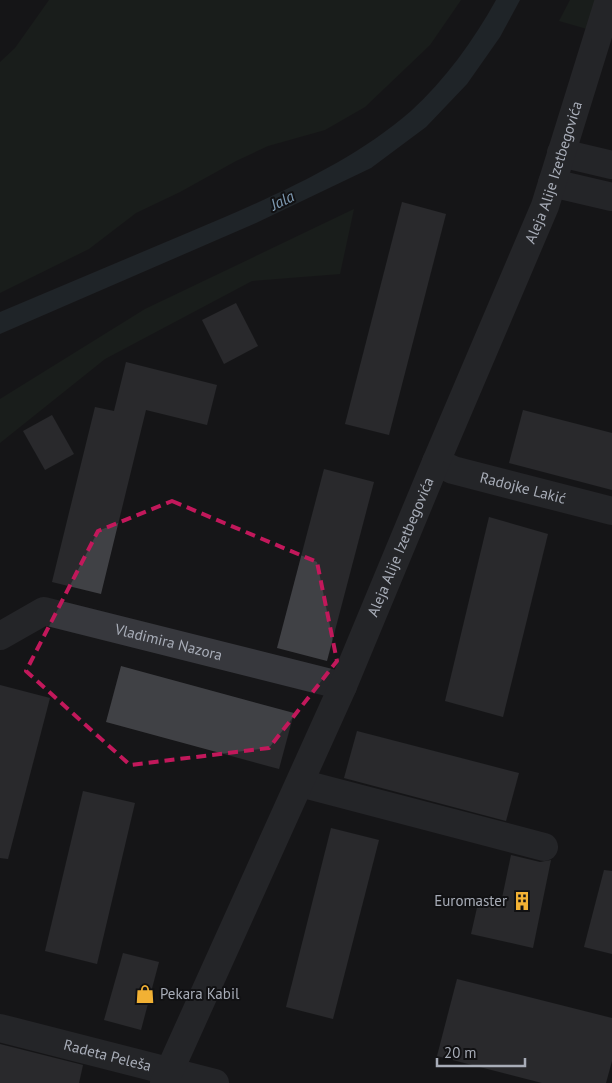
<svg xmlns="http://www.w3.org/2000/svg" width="612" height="1083" viewBox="0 0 612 1083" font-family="'PT Sans',sans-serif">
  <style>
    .green { fill: #1e261f }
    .water { fill: #2c353c }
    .building { fill: #404145 }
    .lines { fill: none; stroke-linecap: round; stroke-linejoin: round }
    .minor { stroke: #37383d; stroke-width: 28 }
    .marked { fill: none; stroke: #c2185b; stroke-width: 4; stroke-dasharray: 10 6; stroke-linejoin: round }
    .labels { text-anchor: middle; stroke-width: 4; stroke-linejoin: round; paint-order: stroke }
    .street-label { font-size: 15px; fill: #a8adb8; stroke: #111113 }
    .poi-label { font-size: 15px; fill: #a8adb8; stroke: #111113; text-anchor: end }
    .water-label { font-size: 16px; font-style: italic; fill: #7f9bb3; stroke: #111113 }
  </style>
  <rect width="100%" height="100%" fill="#161618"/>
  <g class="green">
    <polygon points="49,0 461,0 430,45 365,107 325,130 268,146 236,161 180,192 136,213 89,249 0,293 0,62 15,48"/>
    <polygon points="570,0 595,0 587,29 559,21"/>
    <polygon points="354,209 340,274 252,281 105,359 0,443 0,399 145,309"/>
  </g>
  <path class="water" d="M 496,0 L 520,0 L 500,37 L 467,84 L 426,127 L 371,168 L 256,223 L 0,334 L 0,312 C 64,285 128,258 192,231 C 267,199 349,165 411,111 C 445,80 474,40 496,0 Z"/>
  <g class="building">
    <polygon points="402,202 446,214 389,435 345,424"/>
    <polygon points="236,303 258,346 224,364 202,320"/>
    <polygon points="126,362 217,385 207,425 146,410 101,594 52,582 95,407 114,411"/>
    <polygon points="523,410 612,433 612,490 509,463"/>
    <polygon points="52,415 74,454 45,470 23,431"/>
    <polygon points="324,469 374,482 327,661 277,648"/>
    <polygon points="489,517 548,534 503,717 445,701"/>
    <polygon points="121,666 294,713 279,769 106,722"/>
    <polygon points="0,685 50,698 8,859 0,858"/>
    <polygon points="357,731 519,773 506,821 344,778"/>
    <polygon points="83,791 135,803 97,964 45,951"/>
    <polygon points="331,828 379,840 333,1019 286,1007"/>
    <polygon points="511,855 540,862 551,860 533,948 471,934 479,899 501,903"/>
    <polygon points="604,870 612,871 612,954 584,947"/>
    <polygon points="123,953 159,962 141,1030 104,1020"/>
    <polygon points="457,979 612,1018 612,1061 606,1083 542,1083 437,1056"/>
    <polygon points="0,1044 83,1065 79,1083 0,1083"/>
  </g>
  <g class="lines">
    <g class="minor">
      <polyline points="561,153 612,165"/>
      <polyline points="552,183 612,197"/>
      <path id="s1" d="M 436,462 L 453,470 L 612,511"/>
      <path id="s2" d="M 0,636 L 44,611 L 343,686"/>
      <polyline points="300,783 544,847"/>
      <path id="s3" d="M 0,1028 L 215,1083"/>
      <path id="s4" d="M 164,1083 L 343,686 L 436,462 L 545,206 L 609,0"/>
    </g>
  </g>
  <path d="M0 0H612V1083H0ZM 172,501 L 317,562 L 337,661 L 269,748 L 130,765 L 26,671 L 98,531 Z" fill="#161618" fill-opacity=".55" fill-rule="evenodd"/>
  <path class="marked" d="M 172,501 L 317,562 L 337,661 L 269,748 L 130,765 L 26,671 L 98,531 Z"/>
  <defs>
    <g id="building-bare" transform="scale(1.5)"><path d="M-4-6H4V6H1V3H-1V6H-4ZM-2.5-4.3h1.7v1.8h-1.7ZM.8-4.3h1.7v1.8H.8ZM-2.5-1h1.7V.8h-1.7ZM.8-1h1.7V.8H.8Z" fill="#f2b134" stroke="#111113" stroke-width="2.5" paint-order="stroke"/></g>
    <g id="shop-bare" transform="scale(1.5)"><path d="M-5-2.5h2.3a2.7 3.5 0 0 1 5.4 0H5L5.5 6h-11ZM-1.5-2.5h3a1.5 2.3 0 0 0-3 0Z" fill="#f2b134" stroke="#111113" stroke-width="2.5" paint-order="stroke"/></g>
  </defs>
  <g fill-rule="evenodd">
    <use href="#building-bare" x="522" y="901"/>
    <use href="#shop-bare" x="145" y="994"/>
  </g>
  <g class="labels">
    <g class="street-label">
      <text dy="5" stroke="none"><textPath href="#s4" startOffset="991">Aleja Alije Izetbegovića</textPath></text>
      <text dy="5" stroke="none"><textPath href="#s1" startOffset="91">Radojke Lakić</textPath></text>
      <text dy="5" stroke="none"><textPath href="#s4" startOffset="586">Aleja Alije Izetbegovića</textPath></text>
      <text dy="5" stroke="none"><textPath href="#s2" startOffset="179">Vladimira Nazora</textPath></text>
      <text dy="5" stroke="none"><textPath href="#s3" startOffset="111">Radeta Peleša</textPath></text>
    </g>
    <g class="poi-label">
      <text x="507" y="906">Euromaster</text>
      <text x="160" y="999" text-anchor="start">Pekara Kabil</text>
    </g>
    <g class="water-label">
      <text transform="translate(282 200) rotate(-26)" y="6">Jala</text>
    </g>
  </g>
  <path d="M437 1058v8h88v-8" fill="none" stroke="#a8adb8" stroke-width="2.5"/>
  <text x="444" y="1058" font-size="15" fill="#a8adb8" stroke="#111113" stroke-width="4" paint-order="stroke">20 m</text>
</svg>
